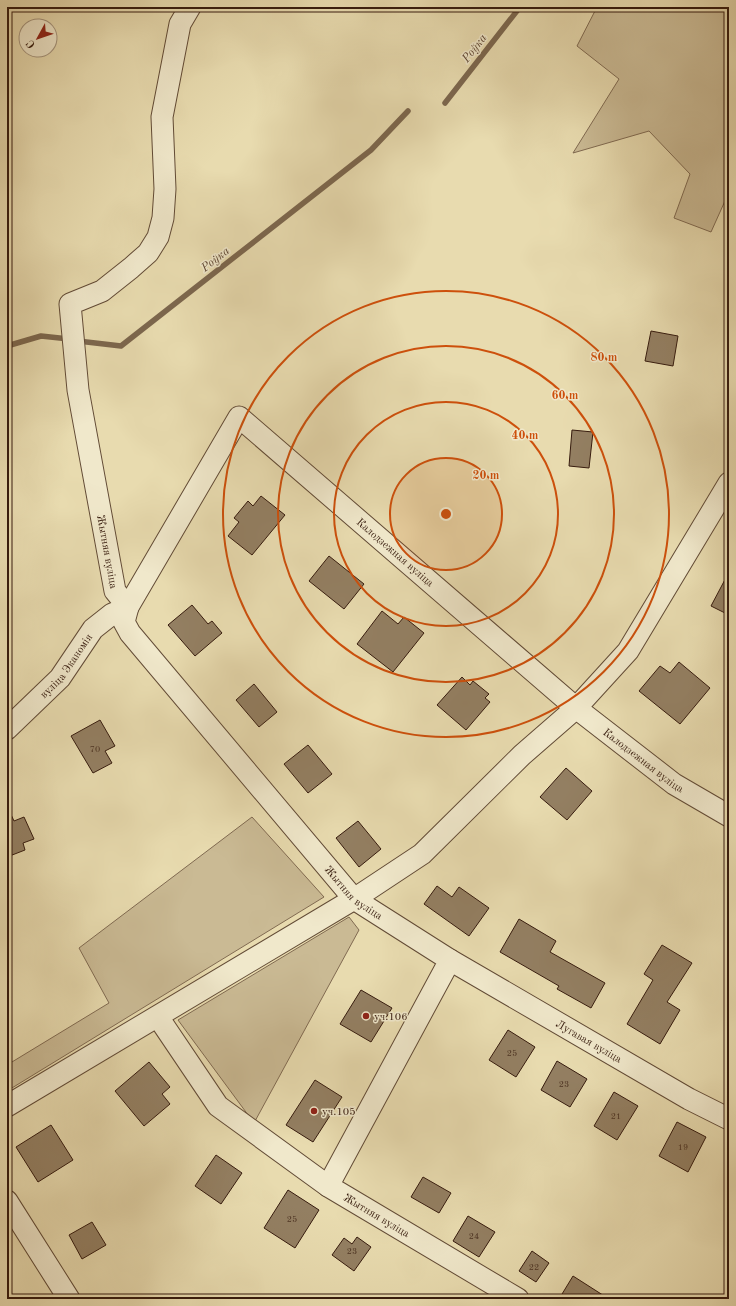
<svg xmlns="http://www.w3.org/2000/svg" width="736" height="1306" viewBox="0 0 736 1306" font-family="'Old Standard TT',serif">
  <style>
    .green { fill: #caba94; stroke: #806a51 }
    .lines { fill: none; stroke-linecap: round; stroke-linejoin: round }
    .stream { stroke: #7c674e; stroke-width: 5.5 }
    .building { fill: #937f62; stroke: #361b0e }
    .street-casing { stroke: #624b36; stroke-width: 23 }
    .street { stroke: #f0e8cb; stroke-width: 21 }
    .ring { fill: none; stroke: #cd500c; stroke-width: 2 }
    .poi-dot { fill: #8f2418; stroke: #f0e8cb; stroke-width: 1.5 }
    .labels { text-anchor: middle; stroke-width: 3; stroke-linejoin: round; paint-order: stroke }
    .number-label { font-size: 9px; fill: #4d3423 }
    .street-label { font-size: 11px; fill: #361b0e; stroke: #f0e8cb }
    .poi-label { font-size: 11px; fill: #361b0e; stroke: #f0e8cb; text-anchor: start }
    .water-label { font-size: 12px; font-style: italic; fill: #5f4733; stroke: #f0e8cb }
    .centre { fill: #cd500c; stroke: #f0e8cb; stroke-width: 2 }
    .ring-label { font-size: 12px; text-anchor: middle; font-weight: bold; fill: #cd500c; stroke: #f0e8cb; stroke-width: 3; stroke-linejoin: round; paint-order: stroke }
  </style>
  <rect width="100%" height="100%" fill="#e8dbaf"/>
  <filter id="stains"><feTurbulence type="fractalNoise" baseFrequency=".005" numOctaves="4"/><feColorMatrix values="0 0 0 0 .2 0 0 0 0 .09 0 0 0 0 .02 0 0 0 .5 -.17"/></filter>
  <radialGradient id="worn" r=".72"><stop offset=".6" stop-color="#630" stop-opacity="0"/><stop offset="1" stop-color="#630" stop-opacity=".3"/></radialGradient>
  <g class="green">
    <polygon points="597,7 729,7 729,192 711,232 674,218 690,174 649,131 573,153 619,79 577,46"/>
    <polygon points="252,817 324,897 7,1091 7,1065 109,1003 79,948"/>
    <polygon points="349,917 359,930 254,1123 178,1020"/>
  </g>
  <g class="lines">
    <g class="stream">
      <polyline points="445,103 520,7"/>
      <polyline points="78,341 121,346 371,150 408,111"/>
      <polyline points="7,346 41,336 69,339"/>
    </g>
  </g>
  <g class="building">
    <polygon points="651,331 678,336 673,366 645,361"/>
    <polygon points="572,430 593,432 589,468 569,466"/>
    <polygon points="261,496 285,515 252,555 228,536 239,522 234,518 248,501 253,506"/>
    <polygon points="329,556 364,584 344,609 309,581"/>
    <polygon points="729,572 729,615 711,606"/>
    <polygon points="192,605 208,624 212,621 222,633 195,656 168,625"/>
    <polygon points="382,611 398,624 404,617 424,633 393,672 357,644"/>
    <polygon points="679,662 710,688 680,724 639,691 660,666 670,673"/>
    <polygon points="462,677 470,685 473,681 489,694 485,698 490,702 466,730 437,705"/>
    <polygon points="254,684 277,712 259,727 236,700"/>
    <polygon points="100,720 115,746 105,751 112,763 93,773 71,736"/>
    <polygon points="308,745 332,774 308,793 284,764"/>
    <polygon points="566,768 592,791 567,820 540,797"/>
    <polygon points="7,806 14,821 24,817 34,839 23,843 25,850 7,857"/>
    <polygon points="358,821 381,849 359,867 336,838"/>
    <polygon points="437,886 452,897 459,887 489,908 469,936 424,904"/>
    <polygon points="519,919 556,941 550,952 605,983 591,1008 557,989 559,986 500,952"/>
    <polygon points="662,945 692,963 667,1002 680,1010 660,1044 627,1024 653,980 644,974"/>
    <polygon points="361,990 392,1008 371,1042 340,1024"/>
    <polygon points="508,1030 535,1047 516,1077 489,1060"/>
    <polygon points="557,1061 587,1079 570,1107 541,1090"/>
    <polygon points="149,1062 170,1087 162,1094 170,1104 144,1126 115,1091"/>
    <polygon points="315,1080 342,1097 313,1142 286,1125"/>
    <polygon points="614,1092 638,1106 617,1140 594,1126"/>
    <polygon points="677,1122 706,1137 688,1172 659,1156"/>
    <polygon points="51,1125 73,1160 38,1182 16,1147"/>
    <polygon points="216,1155 242,1173 221,1204 195,1186"/>
    <polygon points="423,1177 451,1193 439,1213 411,1197"/>
    <polygon points="288,1190 319,1210 295,1248 264,1228"/>
    <polygon points="468,1216 495,1232 479,1257 453,1241"/>
    <polygon points="92,1222 106,1245 82,1259 69,1235"/>
    <polygon points="357,1237 371,1247 354,1271 332,1255 344,1238 352,1244"/>
    <polygon points="532,1251 549,1263 536,1282 519,1271"/>
    <polygon points="573,1276 609,1299 559,1299"/>
  </g>
  <g class="lines">
    <g class="street-casing">
      <g id="street">
        <path id="s1" d="M 190,7 L 180,24 L 162,117 L 165,189 L 163,218 L 158,237 L 148,253 L 131,268 L 102,291 L 70,304 L 78,390 L 115,591 L 128,607 L 124,622 L 130,633 L 354,899 L 450,960 L 328,1186 L 518,1299"/>
        <path id="s2" d="M 7,729 L 60,678 L 93,629 L 112,614 L 128,607 L 239,417 L 576,708 L 674,784 L 729,816"/>
        <path id="s3" d="M 450,960 L 689,1099 L 729,1119"/>
        <polyline points="158,1017 218,1106 328,1186"/>
        <polyline points="7,1106 354,899 422,854 522,755 576,708 628,651 729,483"/>
        <polyline points="7,1201 69,1299"/>
      </g>
    </g>
    <use href="#street" class="street"/>
  </g>
  <circle cx="446" cy="514" r="56" fill="#cd500c" fill-opacity=".12"/>
  <g class="ring">
    <circle cx="446" cy="514" r="56"/>
    <circle cx="446" cy="514" r="112"/>
    <circle cx="446" cy="514" r="168"/>
    <circle cx="446" cy="514" r="223"/>
  </g>
  <g class="poi-dot">
    <circle cx="366" cy="1016" r="4"/>
    <circle cx="314" cy="1111" r="4"/>
  </g>
  <g class="labels">
    <g class="number-label">
      <text x="95" y="752">70</text>
      <text x="512" y="1056">25</text>
      <text x="564" y="1087">23</text>
      <text x="616" y="1119">21</text>
      <text x="683" y="1150">19</text>
      <text x="292" y="1222">25</text>
      <text x="474" y="1239">24</text>
      <text x="352" y="1254">23</text>
      <text x="534" y="1270">22</text>
    </g>
    <g class="street-label">
      <text dy="4" stroke="none"><textPath href="#s1" startOffset="599">Жытняя вуліца</textPath></text>
      <text dy="4" stroke="none"><textPath href="#s2" startOffset="601">Калодзежная вуліца</textPath></text>
      <text dy="4" stroke="none"><textPath href="#s2" startOffset="87">вуліца Эканомія</textPath></text>
      <text dy="4" stroke="none"><textPath href="#s2" startOffset="925">Калодзежная вуліца</textPath></text>
      <text dy="4" stroke="none"><textPath href="#s1" startOffset="1031">Жытняя вуліца</textPath></text>
      <text dy="4" stroke="none"><textPath href="#s3" startOffset="161">Лугавая вуліца</textPath></text>
      <text dy="4" stroke="none"><textPath href="#s1" startOffset="1463">Жытняя вуліца</textPath></text>
    </g>
    <g class="poi-label">
      <text x="374" y="1020">уч.106</text>
      <text x="322" y="1115">уч.105</text>
    </g>
    <g class="water-label">
      <text transform="translate(474 48) rotate(-52)" y="4">Роўка</text>
      <text transform="translate(215 259) rotate(-38)" y="4">Роўка</text>
    </g>
  </g>
  <circle cx="446" cy="514" r="6" class="centre"/>
  <g class="ring-label">
    <text x="604" y="361">80 m</text>
    <text x="565" y="399">60 m</text>
    <text x="525" y="439">40 m</text>
    <text x="486" y="479">20 m</text>
  </g>
  <rect width="736" height="1306" fill="none" stroke="#e8dbaf" stroke-width="24"/>
  <rect x="8" y="8" width="720" height="1290" fill="none" stroke="#361b0e" stroke-width="2"/>
  <rect x="12" y="12" width="712" height="1282" fill="none" stroke="#361b0e"/>
  <g transform="translate(38 38) rotate(230)"><circle r="19" fill="#f0e8cb" stroke="#a6967f"/>
  <path d="M0-3L7 15L0 10L-7 15Z" fill="#8f2418"/>
  <text y="-6" font-size="11" font-weight="bold" text-anchor="middle" fill="#361b0e">С</text>
  </g>
  <rect width="100%" height="100%" filter="url(#stains)"/>
  <rect width="100%" height="100%" fill="url(#worn)"/>
</svg>
